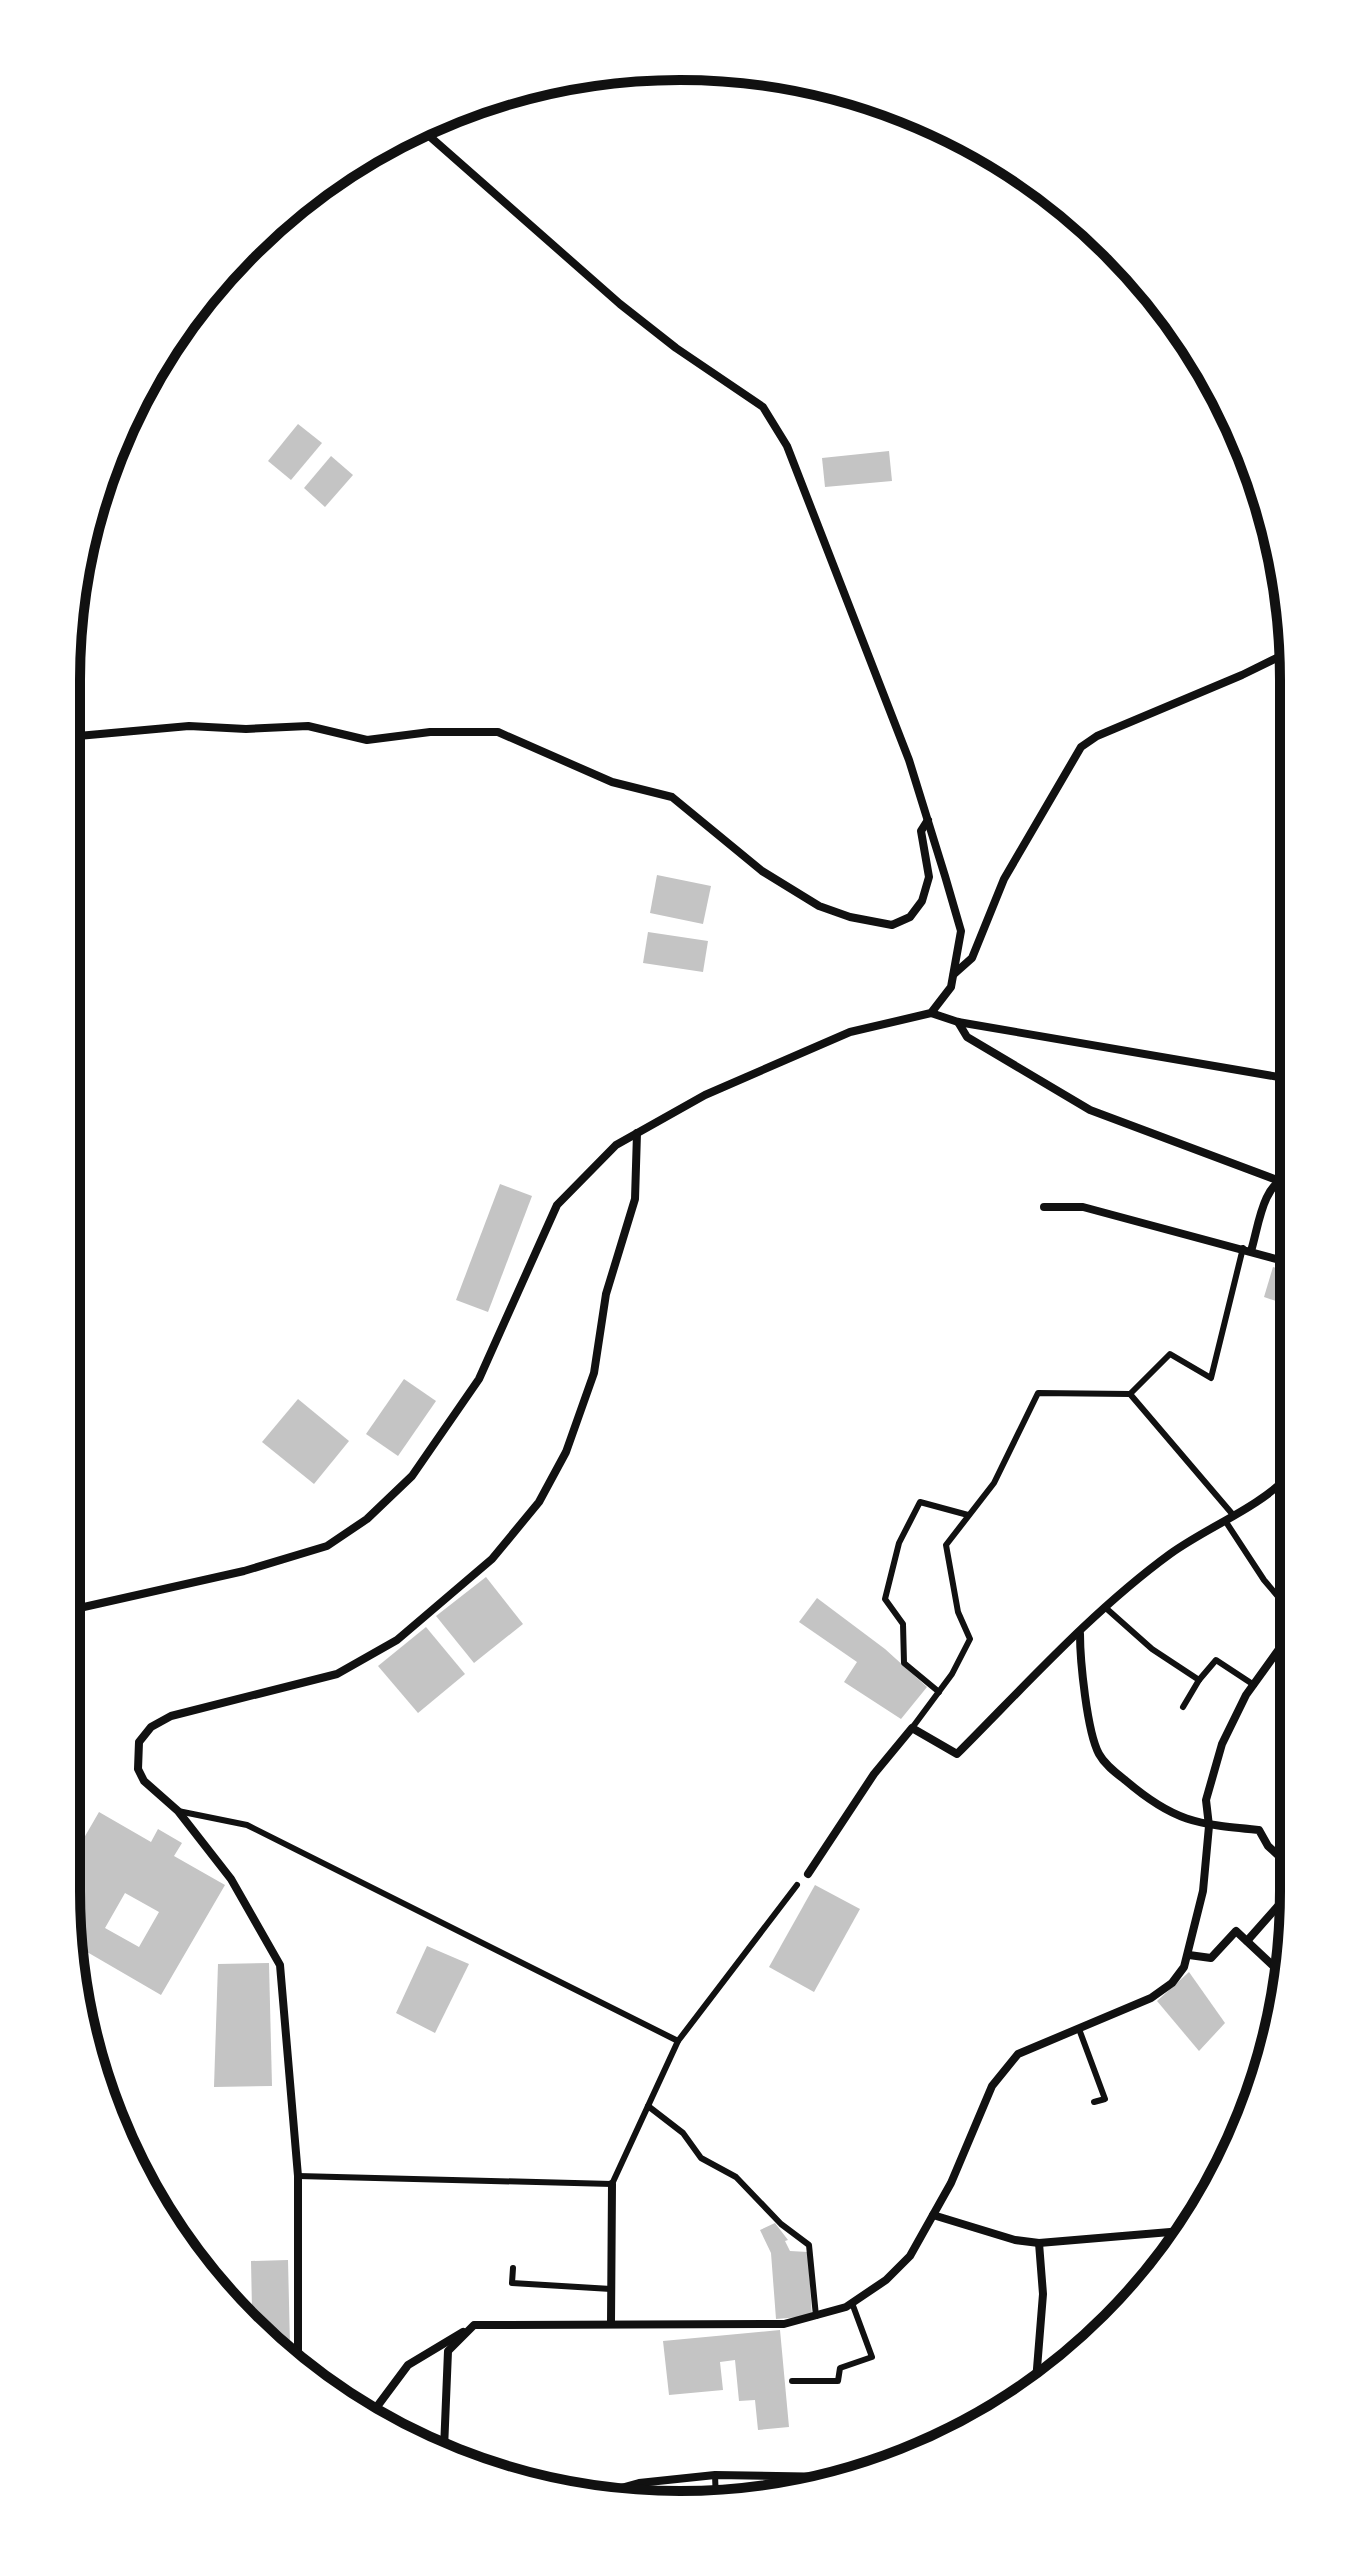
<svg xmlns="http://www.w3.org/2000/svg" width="1360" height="2571" viewBox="0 0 1360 2571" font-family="Rubik,sans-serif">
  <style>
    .building { fill: #c4c4c4; fill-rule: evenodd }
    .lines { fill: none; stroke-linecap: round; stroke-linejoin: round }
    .service { stroke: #111; stroke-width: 6 }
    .minor { stroke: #111; stroke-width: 8 }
    .rim { fill: none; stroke: #111; stroke-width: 10 }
  </style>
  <rect width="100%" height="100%" fill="#fff"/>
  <g class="building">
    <polygon points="298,424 322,443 291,480 268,461"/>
    <polygon points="889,451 892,481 825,487 822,458"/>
    <polygon points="331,456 353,475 325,507 304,488"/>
    <polygon points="657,875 711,886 703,924 650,913"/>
    <polygon points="648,932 708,941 703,972 643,963"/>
    <polygon points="500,1184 532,1196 488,1312 456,1300"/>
    <polygon points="1273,1267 1291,1273 1291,1306 1264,1297"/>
    <polygon points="404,1379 436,1401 398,1456 366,1434"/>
    <polygon points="298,1399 349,1441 314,1484 262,1442"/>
    <polygon points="486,1577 523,1624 474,1663 436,1616"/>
    <polygon points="817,1598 885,1649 927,1687 901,1719 844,1682 857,1662 799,1622"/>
    <polygon points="426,1627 465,1674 418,1713 378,1666"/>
    <path d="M 99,1812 L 151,1842 L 158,1829 L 182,1843 L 174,1856 L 225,1885 L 161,1995 L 75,1945 L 66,1869 ZM 125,1893 L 159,1912 L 139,1947 L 105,1928 Z"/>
    <polygon points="815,1885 860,1909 814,1992 769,1967"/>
    <polygon points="427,1946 469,1964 435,2033 396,2013"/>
    <polygon points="269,1963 272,2086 214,2087 218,1964"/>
    <polygon points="1189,1972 1225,2023 1199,2051 1157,2001"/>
    <polygon points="775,2223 788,2240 785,2241 790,2251 808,2252 812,2316 776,2319 771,2253 760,2230"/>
    <polygon points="288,2260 290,2346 280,2346 241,2310 252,2310 251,2261"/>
    <polygon points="780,2330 789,2427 758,2430 755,2400 739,2401 735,2360 720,2362 723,2390 669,2395 663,2341"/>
    <polygon points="713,2489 713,2501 652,2503 652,2502"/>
    <polygon points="789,2490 760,2500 746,2500 746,2494"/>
  </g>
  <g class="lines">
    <g class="service">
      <polyline points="1130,1394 1170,1354 1211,1378 1243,1248"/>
      <polyline points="1226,1522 1264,1580 1292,1613"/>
      <polyline points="1107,1609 1152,1649 1199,1680 1216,1660 1254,1685"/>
      <polyline points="939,1692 904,1663 903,1624 885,1599 899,1543 920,1502 968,1515"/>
      <polyline points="1183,1707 1199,1680"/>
      <polyline points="912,1728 952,1674 970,1639 958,1612 946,1545 994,1483 1038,1393 1130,1394 1234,1516"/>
      <polyline points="178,1811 247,1825 678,2041"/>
      <polyline points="1079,2029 1105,2099 1094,2102"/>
      <polyline points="648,2106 683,2133 701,2158 736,2177 781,2224 809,2245 816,2316"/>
      <polyline points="298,2176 612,2184 678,2041 797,1885"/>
      <polyline points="513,2268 512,2283 611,2289"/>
      <polyline points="792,2381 838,2381 840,2368 872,2357 852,2303"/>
      <polyline points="715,2475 716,2501"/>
    </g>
    <g class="minor">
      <polyline points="67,737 189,726 246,729 308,726 367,740 430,732 498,732 612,782 672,797 762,871 819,906 850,917 892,925 910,917 922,901 929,877 921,831 928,820"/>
      <polyline points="954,974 972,958 1004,879 1081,747 1097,736 1242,675 1289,652"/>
      <polyline points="931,1013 958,1022 1290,1079"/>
      <polyline points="958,1022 967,1037 1090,1110 1277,1180"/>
      <polyline points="1044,1207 1083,1207 1291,1263"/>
      <path d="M 1251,1251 C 1259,1225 1262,1184 1290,1175"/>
      <polyline points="66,1611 244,1571 327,1546 367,1519 412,1476 479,1379 557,1205 616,1145 705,1095 850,1032 931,1013 951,987 961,931 945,876 909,760 787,446 763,407 676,348 620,304 419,127"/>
      <path d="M 1080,1634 C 1080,1660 1087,1732 1099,1754 C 1105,1765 1116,1773 1125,1780 C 1174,1822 1196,1824 1259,1830 L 1268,1846 L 1293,1869"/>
      <path d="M 808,1874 L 874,1774 L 912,1728 L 957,1754 C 1025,1686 1092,1611 1170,1554 C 1209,1526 1257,1509 1291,1474"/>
      <polyline points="1247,1941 1293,1889"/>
      <polyline points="1189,1955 1211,1958 1236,1931 1285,1977"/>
      <polyline points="933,2215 1015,2240 1039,2243 1182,2231"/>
      <polyline points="611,2323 612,2184"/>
      <polyline points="298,2363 298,2176 280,1965 231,1879 178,1811 144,1781 138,1769 139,1742 151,1727 171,1716 337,1674 397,1640 492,1559 539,1502 566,1452 594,1373 606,1294 635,1199 637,1133"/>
      <polyline points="1036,2381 1043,2294 1039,2243"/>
      <polyline points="370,2416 408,2365 463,2332"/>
      <polyline points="444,2449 448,2351 474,2325 784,2324 846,2307 886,2280 910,2256 951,2183 992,2086 1018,2054 1151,1998 1172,1983 1184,1967 1203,1891 1209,1826 1206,1800 1222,1744 1246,1695 1292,1631"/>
      <polyline points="592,2496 639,2483 715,2475 836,2477"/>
    </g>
  </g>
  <path d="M0 0H1360V2571H0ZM680 80H680A600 600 0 0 1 1280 680V1891A600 600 0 0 1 680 2491H680A600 600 0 0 1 80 1891V680A600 600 0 0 1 680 80Z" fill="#fff" fill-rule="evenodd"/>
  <path class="rim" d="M680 80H680A600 600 0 0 1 1280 680V1891A600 600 0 0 1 680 2491H680A600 600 0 0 1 80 1891V680A600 600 0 0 1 680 80Z"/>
</svg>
